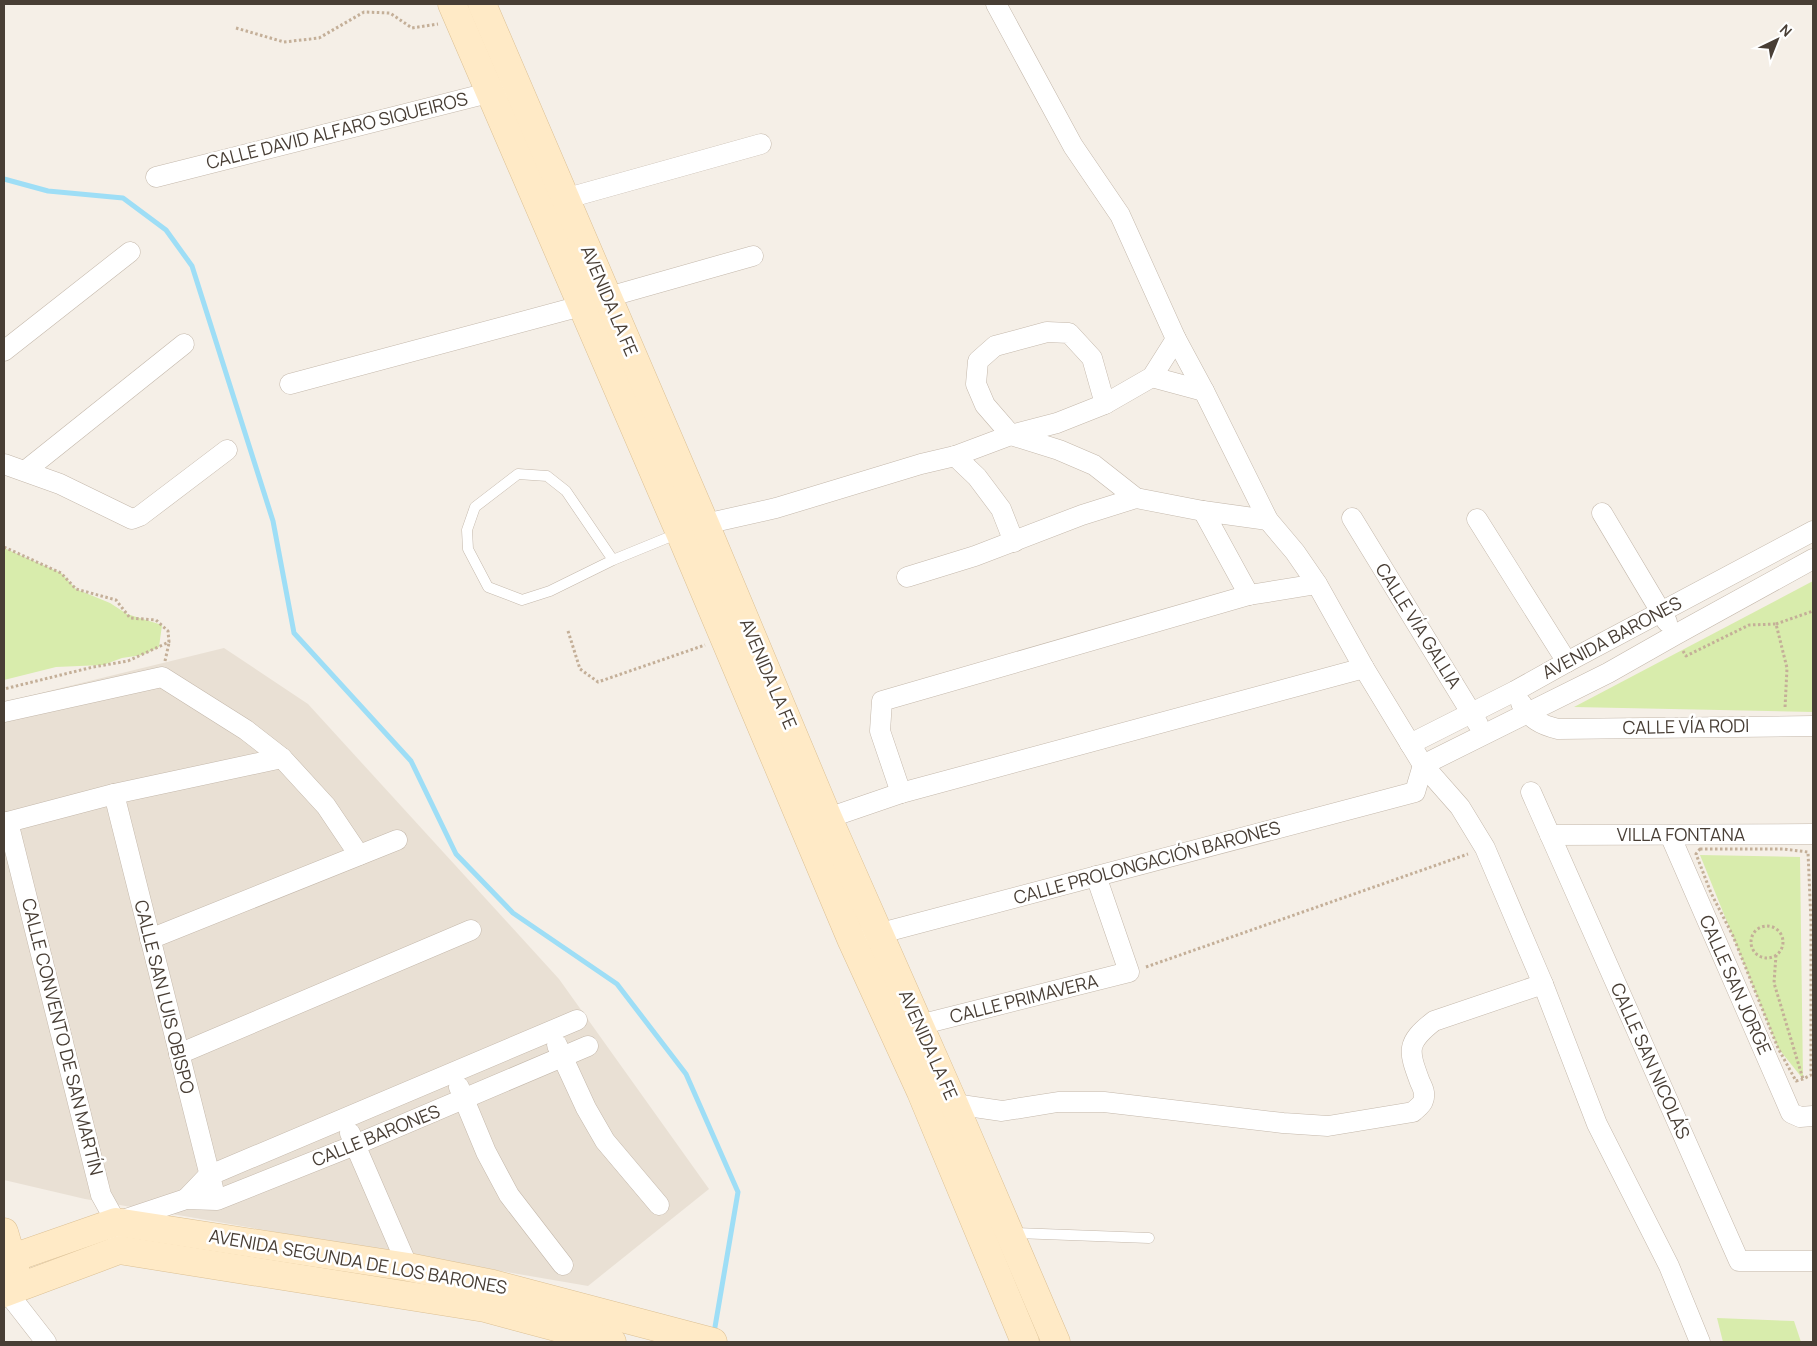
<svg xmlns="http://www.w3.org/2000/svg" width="1817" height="1346" viewBox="0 0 1817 1346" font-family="Manrope,sans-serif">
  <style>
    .residential { fill: #e9e0d4 }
    .green { fill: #d8ecac }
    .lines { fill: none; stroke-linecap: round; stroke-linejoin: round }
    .stream { stroke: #9edef6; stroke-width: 5 }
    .lane-casing { stroke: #c4b8ab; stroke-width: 11 }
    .street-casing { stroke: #c4b8ab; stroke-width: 21 }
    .secondary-casing { stroke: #dcc094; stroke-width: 29 }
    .path { stroke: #c4af98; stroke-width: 3; stroke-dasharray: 2.5 2.5; stroke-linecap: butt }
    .lane { stroke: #fff; stroke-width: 10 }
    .street { stroke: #fff; stroke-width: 20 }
    .secondary { stroke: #ffeac6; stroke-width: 28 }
    .labels { text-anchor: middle; stroke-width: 5; stroke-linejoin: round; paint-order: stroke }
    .street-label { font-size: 18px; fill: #483e35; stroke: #fff }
  </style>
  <rect width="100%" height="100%" fill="#f5efe7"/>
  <polygon class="residential" points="224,648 308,704 559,979 709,1189 588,1286 85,1199 4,1180 4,702"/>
  <g class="green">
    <polygon points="4,548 61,573 76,589 110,603 127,614 162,625 159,647 142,655 122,658 103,665 56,667 4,680"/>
    <polygon points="1813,581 1813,712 1574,707"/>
    <polygon points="1700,855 1800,857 1803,1079 1778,1048"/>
    <polygon points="1717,1318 1794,1321 1801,1342 1723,1342"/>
  </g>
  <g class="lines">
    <polyline class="stream" points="4,179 48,191 123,198 166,230 192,266 273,521 294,633 411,761 456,854 513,913 617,984 686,1074 738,1192 715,1327"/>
    <g class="lane-casing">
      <g id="lane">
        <polyline points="613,560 566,491 547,476 518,474 475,507 467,530 468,549 488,587 522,600 550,591 613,560 679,533"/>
        <polyline points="1013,1233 1149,1238"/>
      </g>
    </g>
    <g class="street-casing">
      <g id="street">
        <polyline points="996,4 1073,146 1120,215 1176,339 1204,391 1268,520 1295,552 1317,584 1364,668 1423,765 1460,807 1485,848 1543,984 1597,1124 1669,1266 1700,1342"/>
        <polyline points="156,177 504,89"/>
        <polyline points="564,199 761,144"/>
        <polyline points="608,297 753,256"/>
        <polyline points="4,351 130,252"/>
        <polyline points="1152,377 1204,391"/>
        <polyline points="290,384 581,306"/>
        <polyline points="1105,404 1092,358 1069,333 1047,332 995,346 978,361 976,384 985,405 1011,435 1059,450 1094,465 1136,498 1203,511"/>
        <polyline points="955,456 977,477 1001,509 1014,542"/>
        <polyline points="4,464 60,484 132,519 140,516 227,450"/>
        <polyline points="25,471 184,344"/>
        <polyline points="1602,513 1667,622"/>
        <polyline points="1352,518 1478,724"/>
        <polyline points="1477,519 1567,662"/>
        <polyline points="693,528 705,524 776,508 921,464 955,456 1011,435 1057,423 1105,404 1152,377 1176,339"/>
        <polyline points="907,577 975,556 1082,515 1136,498"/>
        <polyline points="1249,595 1203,511 1268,520"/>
        <path d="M 1521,703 C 1530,719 1541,725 1558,729 L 1813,726"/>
        <polyline points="4,712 162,677 246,730 282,758 326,806 359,855"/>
        <polyline points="1410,744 1515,691 1567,662 1813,531"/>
        <polyline points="1531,792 1739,1261 1813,1261"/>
        <polyline points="901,793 880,731 882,701 1249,595 1317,584"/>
        <polyline points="114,794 213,1188"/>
        <polyline points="828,818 901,793 1364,668"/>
        <polyline points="8,822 101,1195 116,1222 117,1235"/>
        <polyline points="4,823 114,794 282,758"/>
        <polyline points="1550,835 1813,834"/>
        <polyline points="1670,835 1791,1113 1800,1117 1813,1116"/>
        <polyline points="866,937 1415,792 1423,765 1608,673 1675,635 1813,559"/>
        <polyline points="150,939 397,840"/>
        <polyline points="919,1025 1129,972 1096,876"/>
        <polyline points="557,1045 586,1108 605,1141 659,1205"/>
        <polyline points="179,1054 471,930"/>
        <polyline points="459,1087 486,1152 509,1195 563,1265"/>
        <path d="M 944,1100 L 954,1104 L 1002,1111 L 1058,1102 L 1104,1102 L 1283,1123 L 1328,1126 L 1413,1112 C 1416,1109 1422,1105 1423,1101 C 1426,1094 1423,1088 1420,1082 C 1408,1050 1406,1043 1434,1021 L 1543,984"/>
        <polyline points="350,1133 408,1267"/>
        <polyline points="186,1199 208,1176 577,1020"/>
        <polyline points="120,1221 186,1199 217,1200 355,1145 588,1046"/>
        <polyline points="7,1292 46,1342"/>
      </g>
    </g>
    <g class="secondary-casing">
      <g id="secondary">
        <polyline points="452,4 680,533 852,941 921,1092 1025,1342"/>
        <polyline points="482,4 705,524 828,818 954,1104 1056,1342"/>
        <polyline points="4,1232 17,1276"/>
        <polyline points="4,1261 116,1222 408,1267 493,1284 713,1342"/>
        <polyline points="4,1293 119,1250 485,1308 612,1342"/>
      </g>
    </g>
    <g class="path">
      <polyline points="236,28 284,42 319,38 364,12 390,13 412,28 438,24"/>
      <polyline points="4,547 61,573 76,589 116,600 130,618 156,620 168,631 169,642 128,661 93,667 4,689"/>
      <polyline points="1776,624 1813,611"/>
      <polyline points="568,631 580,669 598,682 705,645"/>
      <polyline points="1683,651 1686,656 1749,625 1776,624 1787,668 1785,708"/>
      <polyline points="165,661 169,643"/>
      <polygon points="1700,849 1783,849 1808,852 1811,922 1811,1075 1803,1079 1796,1081 1778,1048 1733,936 1711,893 1696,854"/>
      <circle cx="1767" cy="942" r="16"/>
      <polyline points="1776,955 1774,983 1803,1079"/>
      <polyline points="1146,967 1468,854"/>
    </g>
    <use href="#lane" class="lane"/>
    <use href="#street" class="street"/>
    <use href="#secondary" class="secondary"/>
  </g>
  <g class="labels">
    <g class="street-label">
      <text transform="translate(337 131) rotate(-14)" y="6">CALLE DAVID ALFARO SIQUEIROS</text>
      <text transform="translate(609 301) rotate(67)" y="6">AVENIDA LA FE</text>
      <text transform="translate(1418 626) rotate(58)" y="6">CALLE VÍA GALLIA</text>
      <text transform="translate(1612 638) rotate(-28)" y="6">AVENIDA BARONES</text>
      <text transform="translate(768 674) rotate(67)" y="6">AVENIDA LA FE</text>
      <text transform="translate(1686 727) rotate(-1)" y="6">CALLE VÍA RODI</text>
      <text x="1681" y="841">VILLA FONTANA</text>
      <text transform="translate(1147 863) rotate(-15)" y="6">CALLE PROLONGACIÓN BARONES</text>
      <text transform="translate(1735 985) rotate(66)" y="6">CALLE SAN JORGE</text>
      <text transform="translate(164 997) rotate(76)" y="6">CALLE SAN LUIS OBISPO</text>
      <text transform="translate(1024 999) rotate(-14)" y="6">CALLE PRIMAVERA</text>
      <text transform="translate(62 1037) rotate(76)" y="6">CALLE CONVENTO DE SAN MARTÍN</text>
      <text transform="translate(928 1045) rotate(66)" y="6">AVENIDA LA FE</text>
      <text transform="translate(1650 1061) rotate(66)" y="6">CALLE SAN NICOLÁS</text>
      <text transform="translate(376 1136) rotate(-22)" y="6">CALLE BARONES</text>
      <text transform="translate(358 1262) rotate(10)" y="6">AVENIDA SEGUNDA DE LOS BARONES</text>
    </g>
  </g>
  <rect width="1817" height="1346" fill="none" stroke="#483e35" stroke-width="10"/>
  <g transform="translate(1777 40) rotate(43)" stroke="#ffffff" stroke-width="4" paint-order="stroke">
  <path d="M0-4L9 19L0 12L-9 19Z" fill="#483e35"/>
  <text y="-8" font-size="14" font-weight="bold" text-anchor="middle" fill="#483e35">N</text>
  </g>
</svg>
